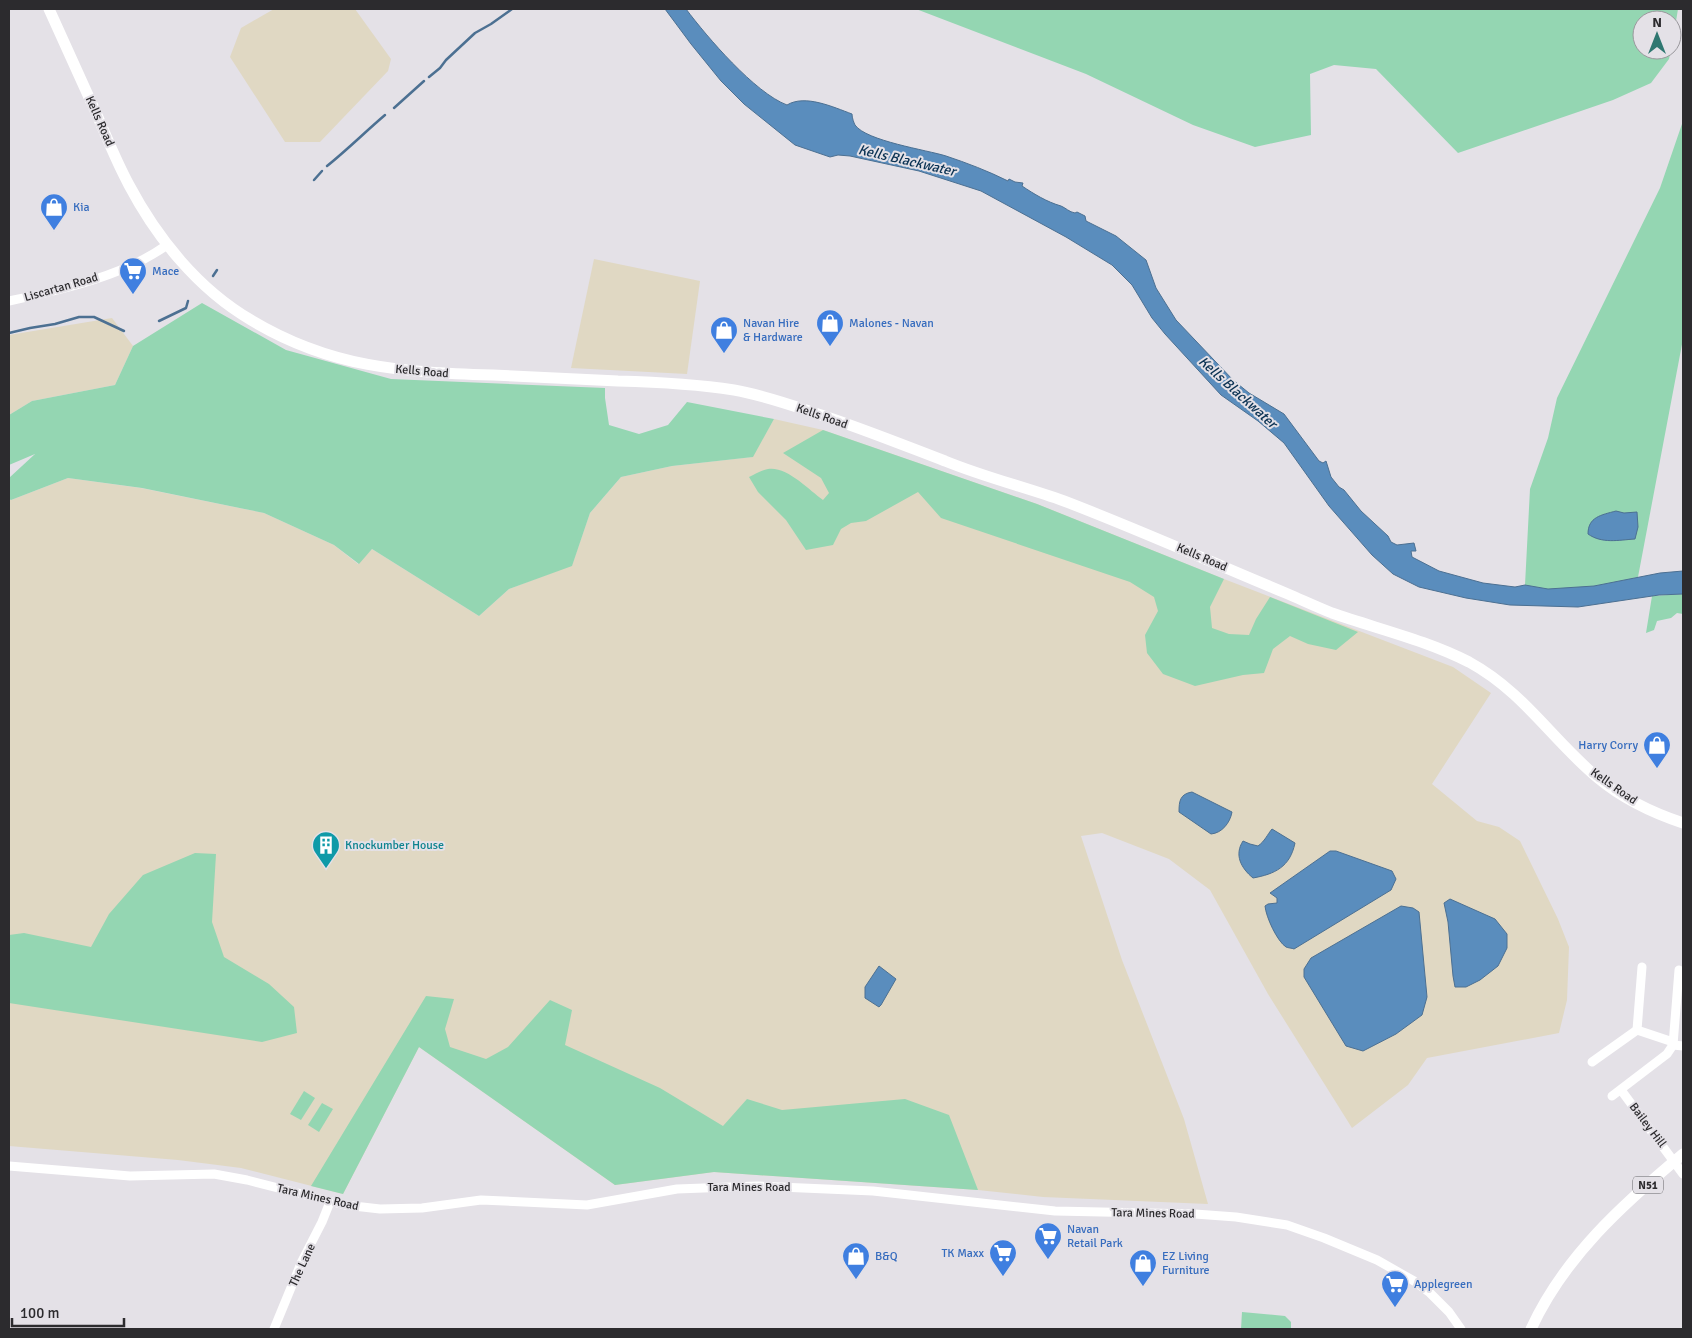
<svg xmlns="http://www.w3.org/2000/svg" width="1692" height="1338" viewBox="0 0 1692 1338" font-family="Signika,sans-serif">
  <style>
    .industrial { fill: #e0d8c3 }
    .green { fill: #94d6b2 }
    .water { fill: #5a8dbd; stroke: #4c7092 }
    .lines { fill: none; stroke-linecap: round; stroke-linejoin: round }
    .stream { stroke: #4c7092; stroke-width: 2.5 }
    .minor { stroke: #fff; stroke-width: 9 }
    .major { stroke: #fff; stroke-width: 11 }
    .labels { text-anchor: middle; stroke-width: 4; stroke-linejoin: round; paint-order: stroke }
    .shield { fill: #e4e1e7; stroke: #636266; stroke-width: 1 }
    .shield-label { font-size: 11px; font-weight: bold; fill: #2c2b2e }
    .street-label { font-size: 12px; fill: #2c2b2e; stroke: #e4e1e7 }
    .shop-label { font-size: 12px; fill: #366cbe; stroke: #e4e1e7; text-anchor: start }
    .culture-label { font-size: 12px; fill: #0d838f; stroke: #e4e1e7; text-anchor: start }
    .water-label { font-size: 14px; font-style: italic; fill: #0a3253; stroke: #e4e1e7 }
  </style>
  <rect width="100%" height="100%" fill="#e4e1e7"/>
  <g class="industrial">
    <polygon points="274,9 355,9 391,59 388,71 320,142 285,142 230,57 241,28"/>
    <polygon points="594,259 700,281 687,374 571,368"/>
    <polygon points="112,318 133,346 115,385 32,401 9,415 9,335"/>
    <polygon points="774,419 823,430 1037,504 1224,579 1453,667 1491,693 1432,784 1477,821 1499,827 1520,841 1558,919 1569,947 1567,1000 1559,1033 1427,1058 1408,1085 1352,1128 1268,994 1210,890 1169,859 1102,833 1081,836 1122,960 1184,1119 1208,1204 1043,1197 978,1190 714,1172 615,1185 419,1047 343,1194 241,1168 178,1160 9,1146 9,499 11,500 68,478 141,488 264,513 334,545 358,564 372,549 479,616 509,589 572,565 590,513 621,477 672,466 752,457"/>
  </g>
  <g class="green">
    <polygon points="916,9 1678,9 1672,46 1672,20 1642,20 1642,50 1671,50 1669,59 1651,83 1613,100 1458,153 1376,69 1334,65 1310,74 1311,135 1255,147 1193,125 1086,74"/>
    <path d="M 1683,121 L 1683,339 L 1638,577 C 1603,585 1561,596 1525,585 L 1530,489 L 1548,438 L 1557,398 L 1660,188 Z"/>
    <polygon points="202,303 286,350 391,379 605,388 605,398 609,425 639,434 668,425 687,402 774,419 753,457 672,466 621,477 590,513 572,566 509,589 479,616 372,549 359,564 334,545 264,513 142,488 68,478 11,500 9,499 9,478 35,454 9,465 9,415 32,401 115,385 133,346"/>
    <path d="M 823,430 L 1037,504 L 1224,579 L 1210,607 L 1212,628 L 1229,634 L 1249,635 L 1256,619 L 1270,597 L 1358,632 L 1336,650 L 1308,644 L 1290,636 L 1273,649 L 1264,673 L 1243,675 L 1195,686 L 1163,674 L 1147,653 L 1145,635 L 1158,611 L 1154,597 L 1130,582 L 941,518 L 918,492 L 866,521 L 851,523 L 841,529 L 833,545 L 806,550 L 786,520 L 758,492 L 749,477 C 755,474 762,470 768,469 C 787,466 809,490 823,500 L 829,493 L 821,478 L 783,453 Z"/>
    <polygon points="1683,594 1683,614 1677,613 1671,618 1657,621 1654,630 1646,633 1652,596"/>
    <polygon points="195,853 216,854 212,922 224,957 269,984 294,1007 297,1033 262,1042 9,1003 9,935 24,933 91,947 109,914 143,875"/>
    <polygon points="426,996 454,999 445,1029 450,1047 486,1059 508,1047 550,1000 572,1010 565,1045 660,1088 723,1126 747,1099 782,1110 905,1099 949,1115 978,1190 714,1172 615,1185 419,1047 343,1194 311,1186"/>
    <polygon points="304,1091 315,1098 301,1120 290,1114"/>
    <polygon points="322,1103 333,1109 319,1132 308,1125"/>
    <polygon points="1242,1312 1285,1316 1291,1322 1291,1329 1241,1329"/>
  </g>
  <g class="water">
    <path d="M 665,9 L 686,9 C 707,37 755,93 787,105 C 805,94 833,107 852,114 C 852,118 854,123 855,125 C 866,141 927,150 946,156 C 967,163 988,171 1008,181 L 1009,179 L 1015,182 L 1023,183 L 1022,186 C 1034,194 1047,202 1061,206 C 1066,208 1069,212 1075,213 L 1077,212 L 1085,216 L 1086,221 L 1116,236 L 1146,260 L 1156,288 L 1176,320 L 1233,380 L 1249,393 L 1284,414 L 1319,461 L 1323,463 L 1326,461 L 1331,477 L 1339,487 L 1344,490 L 1361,511 L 1388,536 L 1391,542 L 1397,545 L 1414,543 L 1416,551 L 1411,551 L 1412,557 L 1439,571 L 1483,583 L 1515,587 L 1525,585 L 1548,589 L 1594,586 L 1660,573 L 1683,571 L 1683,594 L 1659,595 L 1578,607 L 1510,605 L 1466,598 L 1419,587 L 1393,574 L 1372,555 L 1329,506 L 1284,443 L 1258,421 L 1221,395 L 1165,334 L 1152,318 L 1132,285 L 1112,265 L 1066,237 L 981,191 L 919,171 L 850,156 L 838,155 L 830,157 L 795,145 L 744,104 L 721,81 L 691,44 Z"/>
    <path d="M 1616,511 L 1624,513 L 1637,512 L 1638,527 L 1635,539 C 1619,540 1602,544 1588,534 C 1588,517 1601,515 1616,511 Z"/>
    <path d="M 1192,792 L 1232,812 C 1230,823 1222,833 1211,834 L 1179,812 C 1179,801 1180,794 1192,792 Z"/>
    <path d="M 1272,829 L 1295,843 C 1290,867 1275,874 1253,878 C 1241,868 1234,855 1243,841 L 1250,844 L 1258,846 C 1265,841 1267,835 1272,829 Z"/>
    <path d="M 1330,851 L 1336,851 L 1392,871 L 1396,879 L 1391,890 L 1294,949 C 1292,948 1288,948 1286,947 C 1277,941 1266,917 1265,906 L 1268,904 L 1277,903 L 1277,898 L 1270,893 Z"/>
    <polygon points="1450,899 1495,919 1507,934 1507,948 1498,966 1480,980 1466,987 1455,987 1453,976 1448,922 1444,903"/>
    <polygon points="1401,906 1413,908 1419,912 1427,997 1422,1015 1396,1034 1363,1051 1346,1046 1304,977 1304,969 1311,958"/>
    <polygon points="879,966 896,979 881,1005 879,1007 865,998 865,987"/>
  </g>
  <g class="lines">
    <g class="stream">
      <polyline points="429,77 440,68 446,60 475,33 491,24 512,9"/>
      <polyline points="394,108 424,81"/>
      <path d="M 327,166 C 347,150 365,132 385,115"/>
      <polyline points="314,180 322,171"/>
      <polyline points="213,276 217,270"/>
      <polyline points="159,321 186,308 188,301"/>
      <polyline points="9,333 30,328 55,324 79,317 94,317 124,331"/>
    </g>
    <g class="minor">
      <path d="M 9,301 C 61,290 124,276 167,245"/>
      <polyline points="1642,967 1637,1030 1673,1042"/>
      <polyline points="1679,970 1673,1045 1683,1046"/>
      <polyline points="1592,1062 1637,1030"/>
      <polyline points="1621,1090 1683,1174"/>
      <polyline points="1612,1096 1667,1054 1673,1045"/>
      <polyline points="9,1166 130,1176 214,1174 247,1180 345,1205 380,1209 422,1208 481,1200 587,1205 677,1189 757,1186 873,1191 1055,1211 1195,1214 1236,1217 1287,1225 1324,1238 1377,1260 1414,1281 1430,1293 1449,1312 1461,1329"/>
      <polyline points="274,1329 302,1261 322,1222 330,1202"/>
    </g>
    <g class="major">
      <path d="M 49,9 C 65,44 81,79 97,115 C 107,138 117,163 129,185 C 157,238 198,289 251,320 C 331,368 402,372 493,375 C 535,377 577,379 618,381 C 657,382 696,384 734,390 C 763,395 791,405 818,414 C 861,428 903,445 945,461 C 984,477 1025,487 1064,501 C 1140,530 1213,563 1288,594 C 1302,600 1317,607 1332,613 C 1378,629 1426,640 1469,662 C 1524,692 1552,740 1598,778 C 1622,798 1653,813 1683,823"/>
      <path d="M 1531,1329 C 1564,1257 1623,1204 1683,1154"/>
    </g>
  </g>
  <defs>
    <g id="shop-pin" transform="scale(1.4375)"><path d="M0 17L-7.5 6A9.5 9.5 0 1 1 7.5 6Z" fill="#3f7fe0" stroke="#e4e1e7"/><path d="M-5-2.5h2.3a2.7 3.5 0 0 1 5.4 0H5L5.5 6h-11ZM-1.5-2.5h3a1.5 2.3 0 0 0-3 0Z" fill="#fff"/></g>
    <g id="supermarket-pin" transform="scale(1.4375)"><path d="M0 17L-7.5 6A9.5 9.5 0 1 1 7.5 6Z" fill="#3f7fe0" stroke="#e4e1e7"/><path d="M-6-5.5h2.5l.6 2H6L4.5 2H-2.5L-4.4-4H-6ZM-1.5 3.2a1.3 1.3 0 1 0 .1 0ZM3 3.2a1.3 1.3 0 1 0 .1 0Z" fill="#fff"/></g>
    <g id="building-pin" transform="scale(1.4375)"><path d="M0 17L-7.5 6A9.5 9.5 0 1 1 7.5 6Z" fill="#0f9aa8" stroke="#e4e1e7"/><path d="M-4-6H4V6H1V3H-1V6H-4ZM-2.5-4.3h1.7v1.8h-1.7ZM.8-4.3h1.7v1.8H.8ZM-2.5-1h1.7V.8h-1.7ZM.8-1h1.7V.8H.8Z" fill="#fff"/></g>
  </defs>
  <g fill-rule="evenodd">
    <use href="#shop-pin" x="54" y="207"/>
    <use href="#supermarket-pin" x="133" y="271"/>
    <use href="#shop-pin" x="830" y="323"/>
    <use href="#shop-pin" x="724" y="330"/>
    <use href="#shop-pin" x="1657" y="745"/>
    <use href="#building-pin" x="326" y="845"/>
    <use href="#supermarket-pin" x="1048" y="1236"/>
    <use href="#supermarket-pin" x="1003" y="1253"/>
    <use href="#shop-pin" x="856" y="1256"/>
    <use href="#shop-pin" x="1143" y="1263"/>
    <use href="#supermarket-pin" x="1395" y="1284"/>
  </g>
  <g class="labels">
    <rect class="shield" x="1633" y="1176.5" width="30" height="17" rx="4"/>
    <g class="shield-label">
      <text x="1648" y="1189">N51</text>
    </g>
    <g class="street-label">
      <text transform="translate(100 121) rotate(66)" y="4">Kells Road</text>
      <text transform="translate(61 287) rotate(-16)" y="4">Liscartan Road</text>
      <text transform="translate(422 371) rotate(5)" y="4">Kells Road</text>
      <text transform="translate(822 416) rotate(19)" y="4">Kells Road</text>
      <text transform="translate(1202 557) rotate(23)" y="4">Kells Road</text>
      <text transform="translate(1614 786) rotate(35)" y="4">Kells Road</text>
      <text transform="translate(1648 1125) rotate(53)" y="4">Bailey Hill</text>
      <text x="749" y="1191">Tara Mines Road</text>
      <text transform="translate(318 1197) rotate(13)" y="4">Tara Mines Road</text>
      <text transform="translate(1153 1213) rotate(1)" y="4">Tara Mines Road</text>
      <text transform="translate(302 1265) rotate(-65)" y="4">The Lane</text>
    </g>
    <g class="shop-label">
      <text x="73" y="211">Kia</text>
      <text x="152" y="275">Mace</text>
      <text x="743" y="327">Navan Hire<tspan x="743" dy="14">&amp; Hardware</tspan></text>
      <text x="849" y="327">Malones - Navan</text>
      <text x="1638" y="749" text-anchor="end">Harry Corry</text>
      <text x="1067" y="1233">Navan<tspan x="1067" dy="14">Retail Park</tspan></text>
      <text x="984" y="1257" text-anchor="end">TK Maxx</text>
      <text x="875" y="1260">B&amp;Q</text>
      <text x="1162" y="1260">EZ Living<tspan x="1162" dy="14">Furniture</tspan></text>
      <text x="1414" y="1288">Applegreen</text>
    </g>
    <g class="culture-label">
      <text x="345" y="849">Knockumber House</text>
    </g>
    <g class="water-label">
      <text transform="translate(907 160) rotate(13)" y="5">Kells Blackwater</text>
      <text transform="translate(1238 392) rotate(42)" y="5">Kells Blackwater</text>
    </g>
  </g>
  <rect width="1692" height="1338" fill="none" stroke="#2c2b2e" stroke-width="20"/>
  <g transform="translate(1657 35)"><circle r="24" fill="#e4e1e7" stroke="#9a989d"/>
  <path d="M0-4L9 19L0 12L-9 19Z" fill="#2f7771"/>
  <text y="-8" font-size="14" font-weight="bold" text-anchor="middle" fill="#2c2b2e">N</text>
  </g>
  <path d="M12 1318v8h112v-8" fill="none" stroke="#2c2b2e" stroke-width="2.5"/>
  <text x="20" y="1318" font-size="15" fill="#2c2b2e" stroke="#e4e1e7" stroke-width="4" paint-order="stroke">100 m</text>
</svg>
